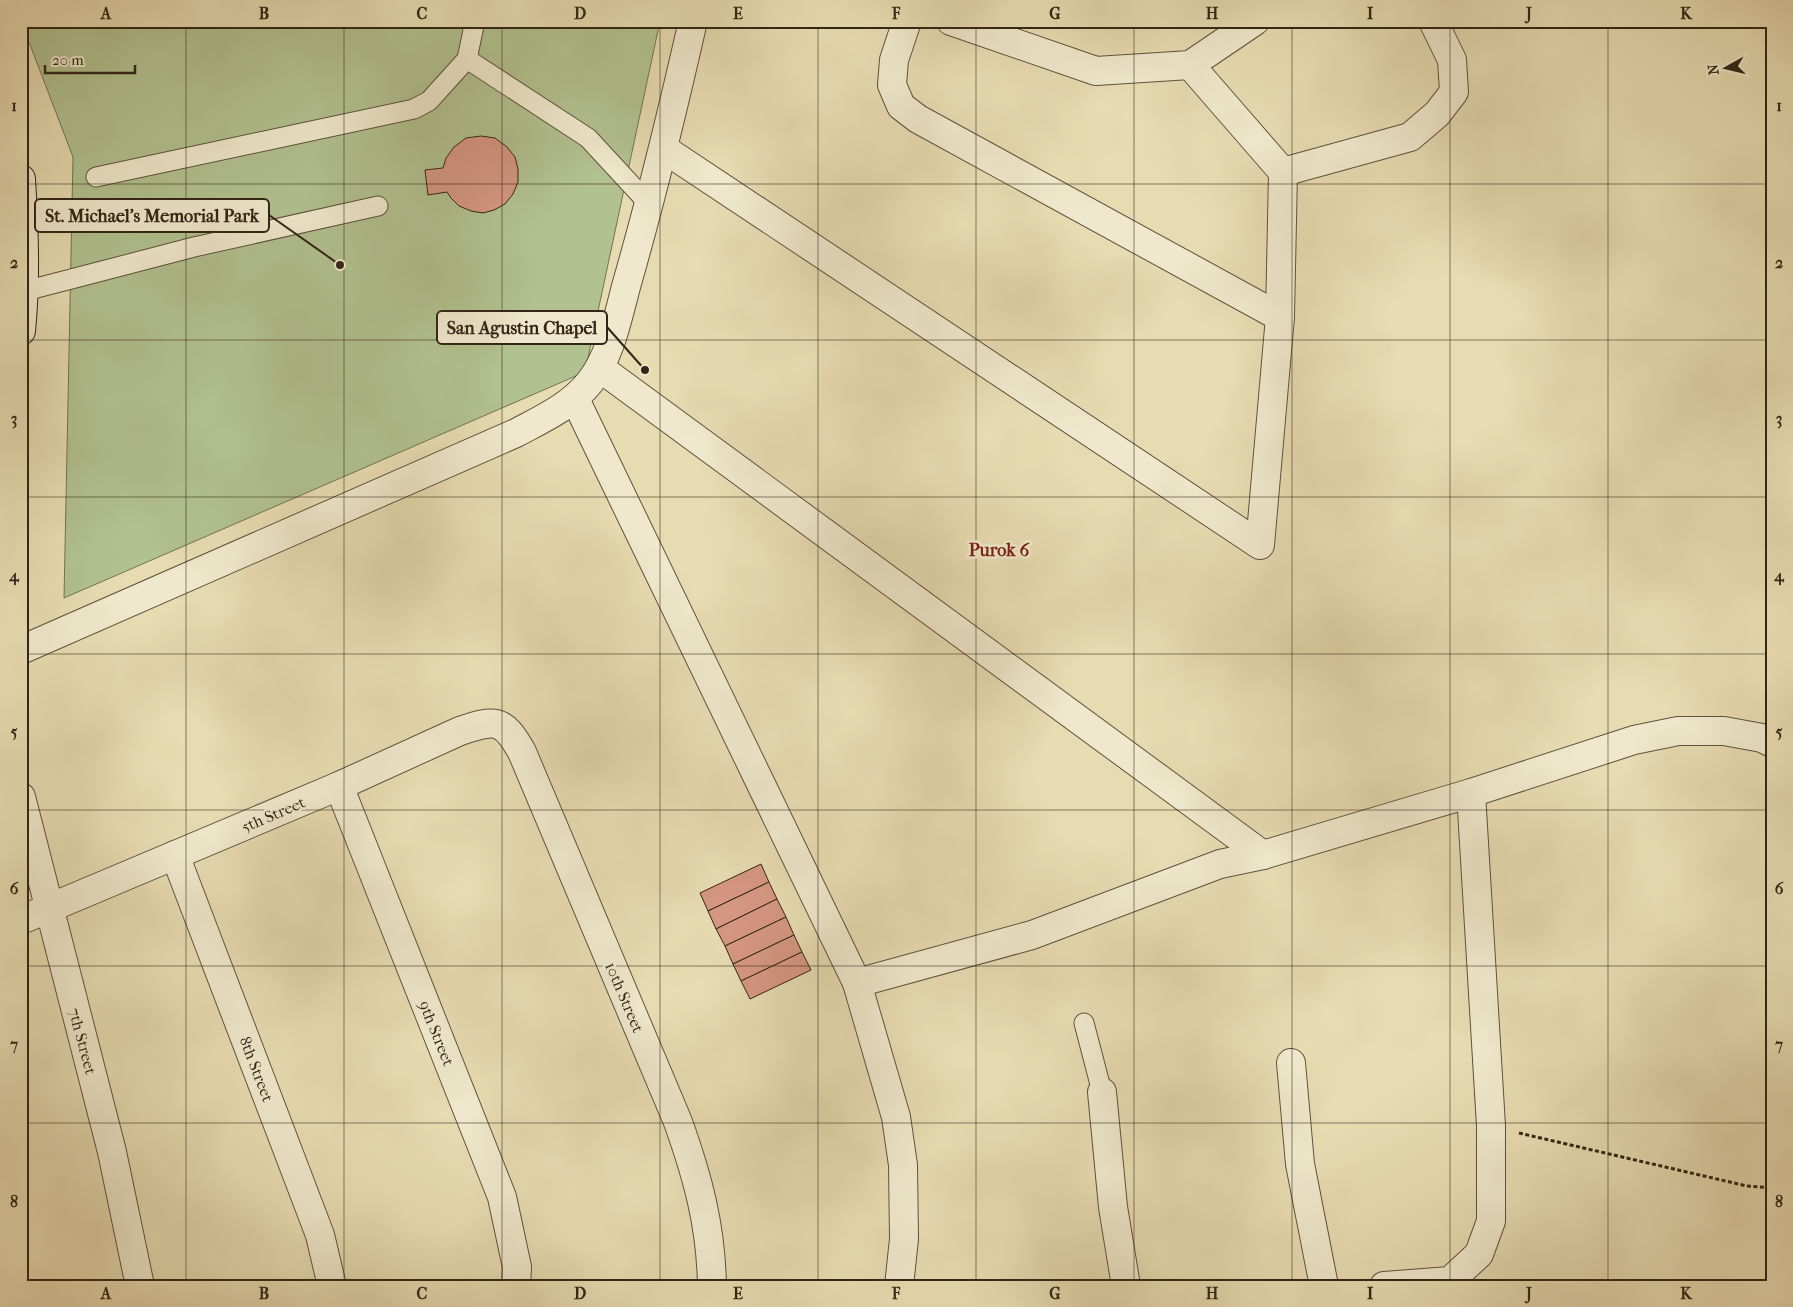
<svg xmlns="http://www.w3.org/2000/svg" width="1793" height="1307" viewBox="0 0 1793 1307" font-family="'IM FELL French Canon',serif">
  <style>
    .green { fill: #b1c18f; stroke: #727353 }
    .building { fill: #d59682; stroke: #322517 }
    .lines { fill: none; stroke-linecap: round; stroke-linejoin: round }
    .service-casing { stroke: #5f523e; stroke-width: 21 }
    .minor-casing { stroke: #5f523e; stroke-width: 30 }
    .tertiary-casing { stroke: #5f523e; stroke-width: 30 }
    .secondary-casing { stroke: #322517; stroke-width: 30 }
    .path { stroke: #322517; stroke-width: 3; stroke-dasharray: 4 2.5; stroke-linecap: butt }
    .service { stroke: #efe8cc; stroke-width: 19 }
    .minor { stroke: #efe8cc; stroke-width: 28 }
    .tertiary { stroke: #efe8cc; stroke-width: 28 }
    .secondary { stroke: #efe8cc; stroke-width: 28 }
    .grid { fill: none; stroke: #322517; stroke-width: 1; stroke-opacity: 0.55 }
    .labels { text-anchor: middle; stroke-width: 5; stroke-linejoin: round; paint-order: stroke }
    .street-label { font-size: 16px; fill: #322517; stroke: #efe8cc }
    .neighbourhood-label { font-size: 18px; font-weight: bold; fill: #7a1f14; stroke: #efe8cc }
    .leader { fill: none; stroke: #322517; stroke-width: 2 }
    .callout-dot { fill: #322517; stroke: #efe8cc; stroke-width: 2 }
    .callout { fill: #efe8cc; stroke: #322517; stroke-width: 2 }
    .callout-label { font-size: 18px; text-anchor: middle; font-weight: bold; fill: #322517 }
    .neatline { fill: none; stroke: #322517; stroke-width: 2 }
    .grid-label { font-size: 16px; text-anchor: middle; font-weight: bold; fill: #322517 }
  </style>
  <rect width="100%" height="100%" fill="#e7dbb1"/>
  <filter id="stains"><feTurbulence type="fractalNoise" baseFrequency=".004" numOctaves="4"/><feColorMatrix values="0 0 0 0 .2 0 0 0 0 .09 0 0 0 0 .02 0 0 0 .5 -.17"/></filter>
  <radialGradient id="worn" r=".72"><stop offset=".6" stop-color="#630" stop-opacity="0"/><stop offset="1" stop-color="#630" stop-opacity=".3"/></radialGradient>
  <polygon class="green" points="21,21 660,21 585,372 64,598 73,157"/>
  <g class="building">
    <polygon points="481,136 495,138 507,147 515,157 518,169 518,182 513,194 505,204 494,210 483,213 471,211 459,206 451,198 447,192 428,195 425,170 443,168 446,158 454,147 466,138"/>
    <polygon points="761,864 769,882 708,911 700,893"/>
    <polygon points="769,882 777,899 716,929 708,911"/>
    <polygon points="777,899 786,917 725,946 716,929"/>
    <polygon points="786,917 794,935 733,964 725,946"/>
    <polygon points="794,935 802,952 741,981 733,964"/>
    <polygon points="802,952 811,970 750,999 741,981"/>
  </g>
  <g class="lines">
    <g class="service-casing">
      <g id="service">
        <polyline points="467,59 588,138 650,205"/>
        <polyline points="96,177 414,109 429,101 467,59 475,21"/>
        <polyline points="25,291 194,247 378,206"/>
        <polyline points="1084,1023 1102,1092"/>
      </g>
    </g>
    <g class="minor-casing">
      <g id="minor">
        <polyline points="907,21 894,60 892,85 901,106 918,119 1280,317"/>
        <polyline points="951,21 1096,71 1190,65 1255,21"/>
        <polyline points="664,149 1260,545 1280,317 1283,172 1190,65"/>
        <polyline points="1283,172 1410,137 1437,114 1454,92 1452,60 1433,21"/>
        <polyline points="600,368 1263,855"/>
        <polyline points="575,399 857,983 896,1117 903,1165 904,1239 899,1286"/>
        <polyline points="339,786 502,1197 517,1267 516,1286"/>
        <polyline points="21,797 112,1152 140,1286"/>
        <polyline points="175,855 320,1235 332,1286"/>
        <path d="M 21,920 L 339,786 L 460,731 C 495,719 503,718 522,752 L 678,1122 C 698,1178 711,1226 712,1286"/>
        <polyline points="857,983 1032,935 1220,864 1263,855 1471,793 1634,740 1678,731 1724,731 1762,738 1772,743"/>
        <polyline points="1291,1063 1300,1164 1324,1286"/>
        <polyline points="1102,1092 1113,1207 1126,1286"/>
        <polyline points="1384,1286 1450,1281 1479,1254 1491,1221 1491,1126 1471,793"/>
      </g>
    </g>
    <g class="tertiary-casing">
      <path id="tertiary" d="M 21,650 L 516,433 C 542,419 571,406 590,382 C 611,355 618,316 627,283 C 652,196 673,109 693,21"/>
    </g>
    <g class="secondary-casing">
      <path id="secondary" d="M 21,179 C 24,230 26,280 21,331"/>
    </g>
    <polyline class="path" points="1519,1133 1747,1186 1772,1188"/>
    <use href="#service" class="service"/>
    <use href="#minor" class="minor"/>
    <use href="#tertiary" class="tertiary"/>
    <use href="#secondary" class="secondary"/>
  </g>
  <path class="grid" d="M 186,21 L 186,1286M 344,21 L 344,1286M 502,21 L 502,1286M 660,21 L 660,1286M 818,21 L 818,1286M 976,21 L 976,1286M 1134,21 L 1134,1286M 1292,21 L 1292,1286M 1450,21 L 1450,1286M 1608,21 L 1608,1286M 21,184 L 1772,184M 21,340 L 1772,340M 21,497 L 1772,497M 21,654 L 1772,654M 21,810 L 1772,810M 21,966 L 1772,966M 21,1123 L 1772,1123"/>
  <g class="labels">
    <g class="street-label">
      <text transform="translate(273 814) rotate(-23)" y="6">5th Street</text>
      <text transform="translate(625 997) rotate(67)" y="6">10th Street</text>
      <text transform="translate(437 1033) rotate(68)" y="6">9th Street</text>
      <text transform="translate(83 1041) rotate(75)" y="6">7th Street</text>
      <text transform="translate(257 1069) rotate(69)" y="6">8th Street</text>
    </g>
    <g class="neighbourhood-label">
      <text x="999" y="556">Purok 6</text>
    </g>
  </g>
  <path class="leader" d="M340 265L269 215M645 370L607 327"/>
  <g class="callout-dot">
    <circle cx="340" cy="265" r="5"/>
    <circle cx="645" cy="370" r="5"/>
  </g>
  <g class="callout">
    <rect x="35" y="199" width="234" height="33" rx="5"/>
    <rect x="437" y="311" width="170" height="33" rx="5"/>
  </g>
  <g class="callout-label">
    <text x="152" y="222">St. Michael's Memorial Park</text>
    <text x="522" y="334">San Agustin Chapel</text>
  </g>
  <rect width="1793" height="1307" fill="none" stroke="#e7dbb1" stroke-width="55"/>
  <g transform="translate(1726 68) rotate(262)" stroke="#efe8cc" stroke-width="4" paint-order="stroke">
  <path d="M0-4L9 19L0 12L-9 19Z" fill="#322517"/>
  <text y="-8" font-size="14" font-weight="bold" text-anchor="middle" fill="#322517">N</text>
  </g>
  <path d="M45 65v8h90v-8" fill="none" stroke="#322517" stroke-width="2.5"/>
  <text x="52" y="65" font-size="15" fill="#322517" stroke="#efe8cc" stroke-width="4" paint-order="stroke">20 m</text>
  <rect x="28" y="28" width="1738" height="1252" class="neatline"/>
  <g class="grid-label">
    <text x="106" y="19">A</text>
    <text x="264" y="19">B</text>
    <text x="422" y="19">C</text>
    <text x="580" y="19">D</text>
    <text x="738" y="19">E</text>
    <text x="896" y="19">F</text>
    <text x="1055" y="19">G</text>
    <text x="1212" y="19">H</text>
    <text x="1370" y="19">I</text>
    <text x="1529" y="19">J</text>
    <text x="1686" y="19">K</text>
    <text x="14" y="111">1</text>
    <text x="1779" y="111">1</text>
    <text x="14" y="268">2</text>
    <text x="1779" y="268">2</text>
    <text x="14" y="424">3</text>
    <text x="1779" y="424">3</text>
    <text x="14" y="581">4</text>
    <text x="1779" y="581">4</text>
    <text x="14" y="737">5</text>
    <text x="1779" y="737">5</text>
    <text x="14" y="894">6</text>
    <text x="1779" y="894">6</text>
    <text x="14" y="1050">7</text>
    <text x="1779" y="1050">7</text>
    <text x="14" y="1207">8</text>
    <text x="1779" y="1207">8</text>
    <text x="106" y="1299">A</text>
    <text x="264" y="1299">B</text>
    <text x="422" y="1299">C</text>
    <text x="580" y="1299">D</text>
    <text x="738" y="1299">E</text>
    <text x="896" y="1299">F</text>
    <text x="1055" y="1299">G</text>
    <text x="1212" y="1299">H</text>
    <text x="1370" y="1299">I</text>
    <text x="1529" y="1299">J</text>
    <text x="1686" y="1299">K</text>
  </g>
  <rect width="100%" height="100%" filter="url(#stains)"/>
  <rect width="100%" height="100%" fill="url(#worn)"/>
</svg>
